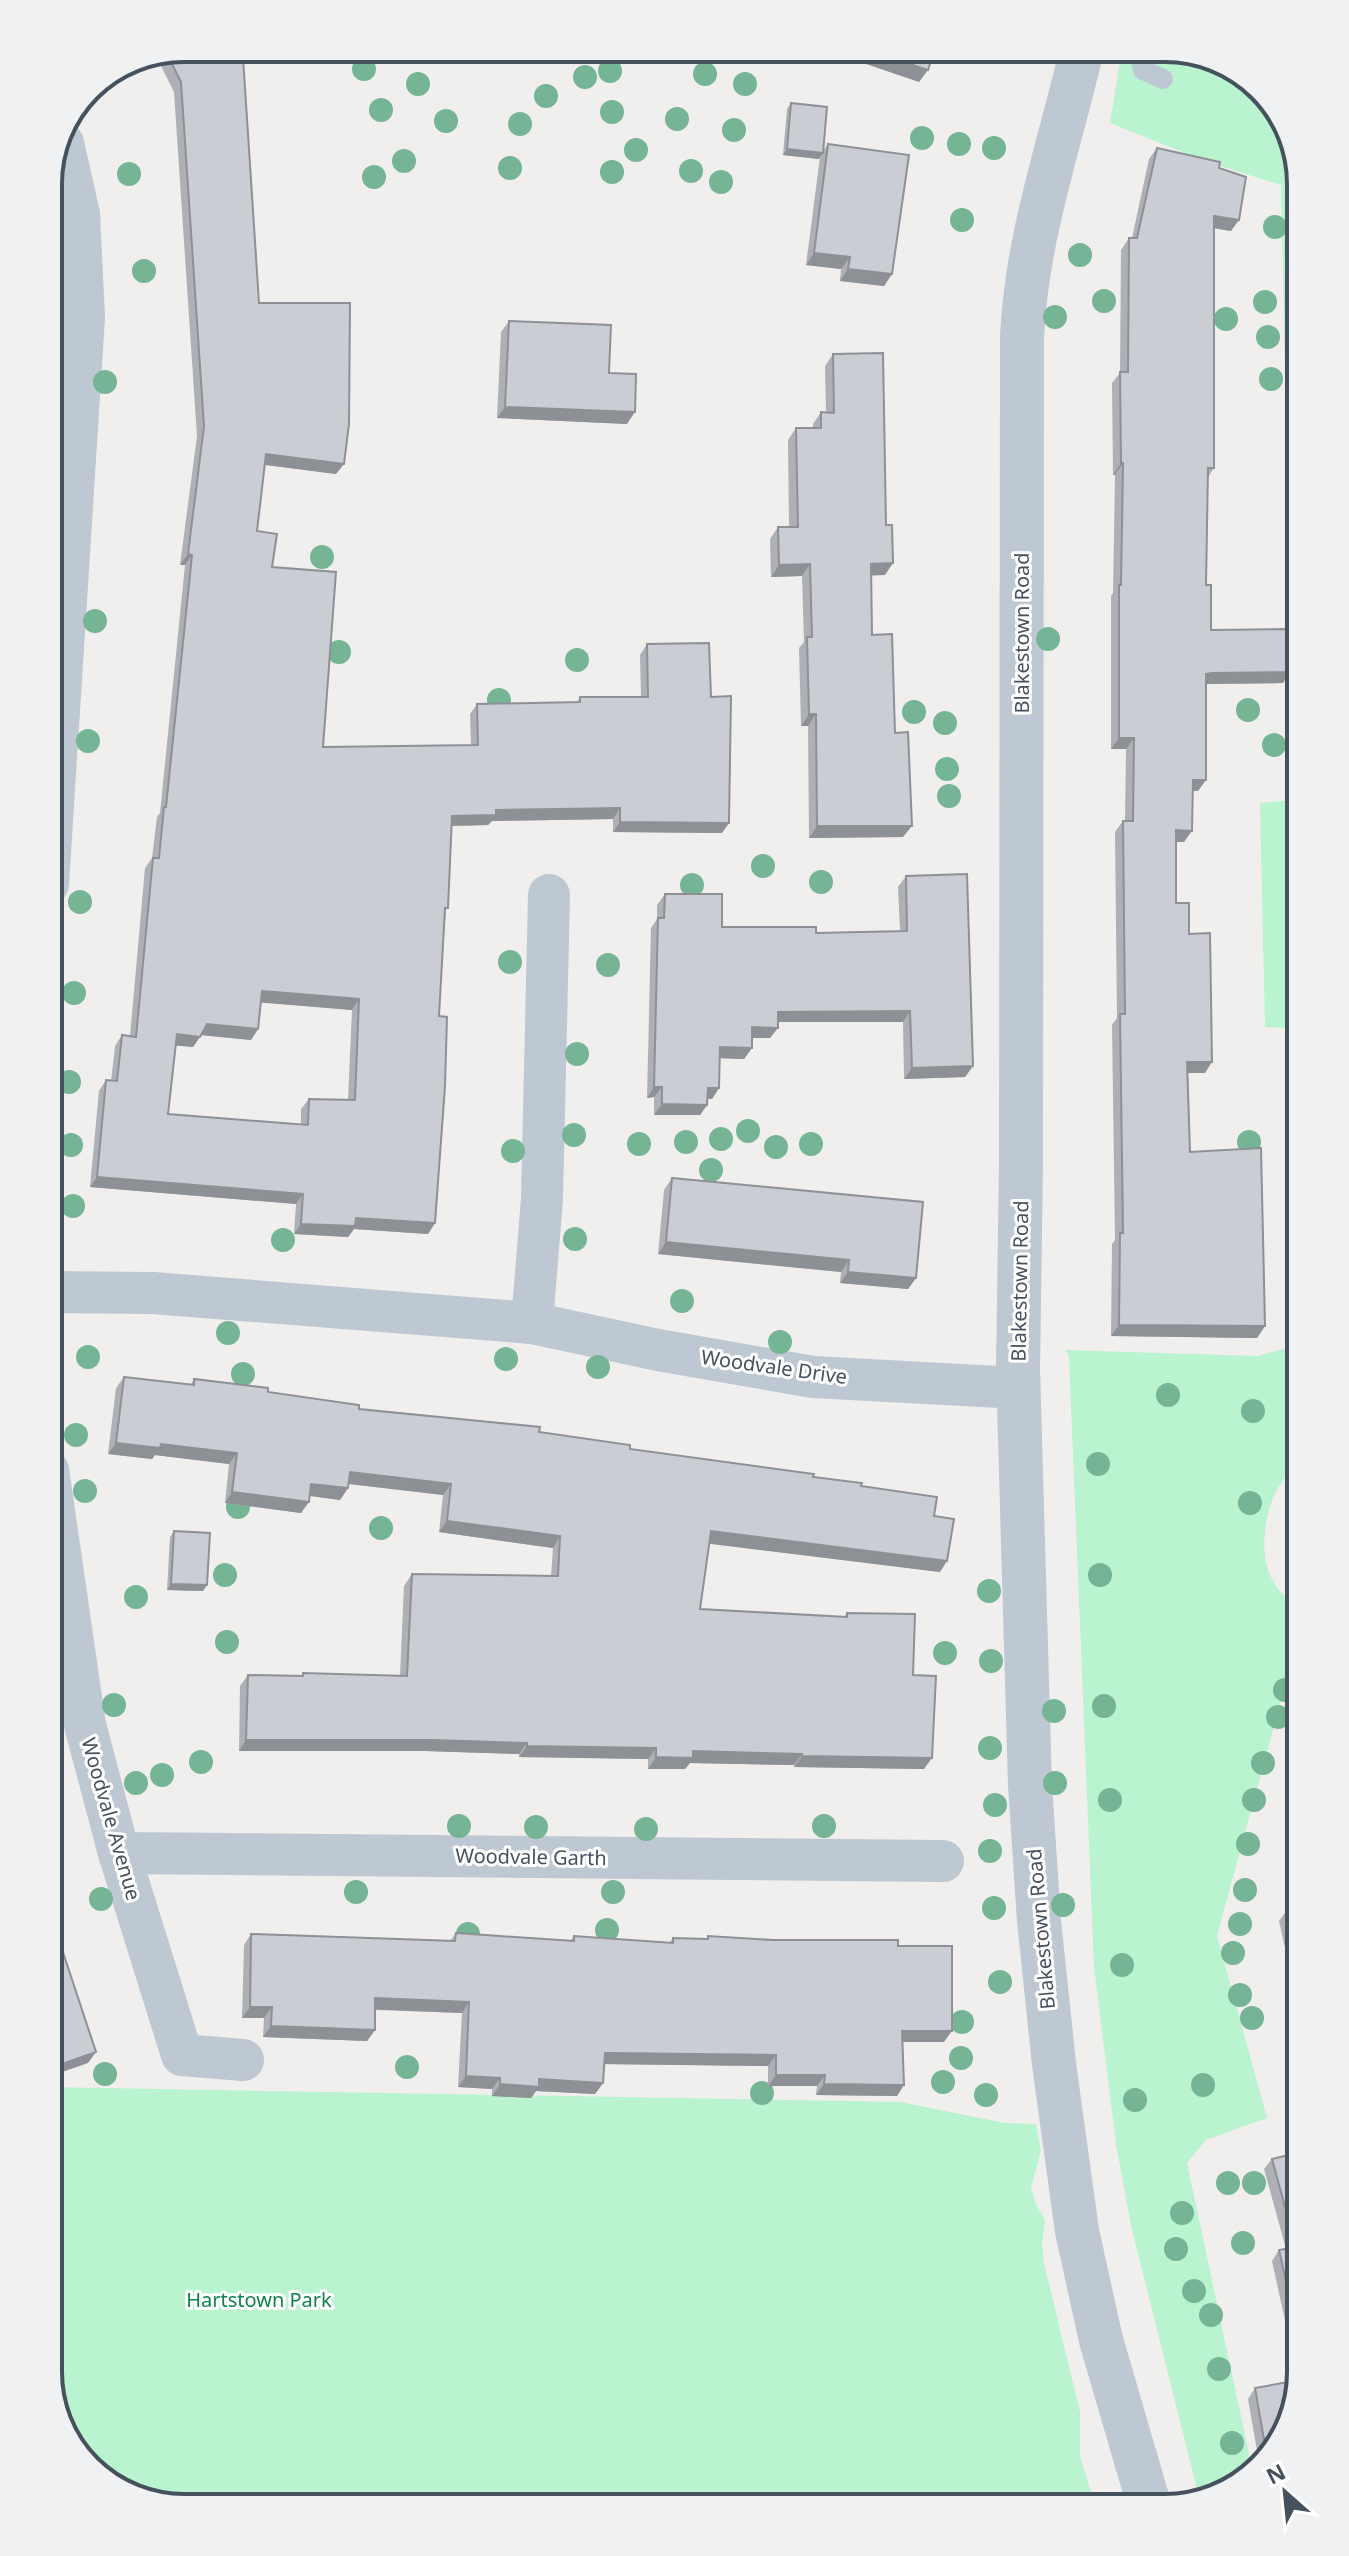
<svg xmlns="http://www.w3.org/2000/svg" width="1349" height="2556" viewBox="0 0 1349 2556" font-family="'Noto Sans',sans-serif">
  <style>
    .green { fill: #b9f3d0 }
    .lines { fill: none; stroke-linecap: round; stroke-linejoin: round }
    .service { stroke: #bdc8d2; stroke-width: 20 }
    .minor { stroke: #bdc8d2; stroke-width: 42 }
    .tertiary { stroke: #bdc8d2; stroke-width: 44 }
    .tree { fill: #75b495 }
    .wall { fill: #aeb0b6; fill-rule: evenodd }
    .shaded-wall { fill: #8d9094 }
    .building { fill: #cacdd4; stroke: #8d9094; stroke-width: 2; fill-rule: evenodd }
    .labels { text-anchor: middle; stroke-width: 6; stroke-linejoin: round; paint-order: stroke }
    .street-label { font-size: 20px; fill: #45515d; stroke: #fff }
    .park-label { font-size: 20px; fill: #0f854d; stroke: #fff }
    .rim { fill: none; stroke: #45515d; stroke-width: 4 }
  </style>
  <rect width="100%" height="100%" fill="#f1eeee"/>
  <g class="green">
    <polygon points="1174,48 1241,71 1290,132 1301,185 1301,1028 1265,1027 1260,803 1294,800 1281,185 1202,160 1110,123 1122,49"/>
    <path d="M 1301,1344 L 1301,1464 C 1268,1481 1255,1545 1271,1577 C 1277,1591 1289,1601 1301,1609 L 1301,1626 L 1217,1936 L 1267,2118 L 1206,2140 L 1187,2163 L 1252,2468 L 1217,2497 L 1200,2501 L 1132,2230 L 1116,2144 L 1094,1967 L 1069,1356 L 1065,1350 L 1258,1356 Z"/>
    <polygon points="48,2087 900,2102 1005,2123 1036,2124 1041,2151 1031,2187 1036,2204 1045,2220 1042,2243 1044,2263 1080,2412 1080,2457 1096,2508 176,2508 108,2485 59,2424 48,2372"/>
  </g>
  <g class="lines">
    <polyline class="service" points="1139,49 1143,70 1163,79"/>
    <g class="minor">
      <polyline points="48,884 84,317 79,214 63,143"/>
      <polyline points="48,1292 153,1293 532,1323 658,1350 813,1377 1019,1388"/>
      <polyline points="532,1323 542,1199 549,895"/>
      <polyline points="48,1470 85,1725 119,1853 182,2055 243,2060"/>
      <polyline points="119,1853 943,1861"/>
    </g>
    <path class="tertiary" d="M 1082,49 C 1060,144 1026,239 1022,338 L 1021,1162 L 1018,1369 L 1030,1785 L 1039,1921 L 1054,2064 L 1077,2231 L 1101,2340 L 1150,2508"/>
  </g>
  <g class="tree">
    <circle cx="364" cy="69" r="12"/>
    <circle cx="610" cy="71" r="12"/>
    <circle cx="705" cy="74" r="12"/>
    <circle cx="585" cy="77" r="12"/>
    <circle cx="418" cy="84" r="12"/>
    <circle cx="745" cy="84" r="12"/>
    <circle cx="546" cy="96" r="12"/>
    <circle cx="381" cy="110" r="12"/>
    <circle cx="612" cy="112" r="12"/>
    <circle cx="677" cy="119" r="12"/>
    <circle cx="446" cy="121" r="12"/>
    <circle cx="520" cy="124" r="12"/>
    <circle cx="734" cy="130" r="12"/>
    <circle cx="922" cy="138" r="12"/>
    <circle cx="959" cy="144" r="12"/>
    <circle cx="994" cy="148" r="12"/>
    <circle cx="636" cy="150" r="12"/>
    <circle cx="404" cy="161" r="12"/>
    <circle cx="510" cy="168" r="12"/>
    <circle cx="691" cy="171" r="12"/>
    <circle cx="612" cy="172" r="12"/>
    <circle cx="129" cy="174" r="12"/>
    <circle cx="374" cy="177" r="12"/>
    <circle cx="721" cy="182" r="12"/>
    <circle cx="962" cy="220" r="12"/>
    <circle cx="1275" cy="227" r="12"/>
    <circle cx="1080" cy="255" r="12"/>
    <circle cx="144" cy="271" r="12"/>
    <circle cx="1104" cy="301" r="12"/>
    <circle cx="1265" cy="302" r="12"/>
    <circle cx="1055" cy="317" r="12"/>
    <circle cx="1226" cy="319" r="12"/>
    <circle cx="1268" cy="337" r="12"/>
    <circle cx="1271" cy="379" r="12"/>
    <circle cx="105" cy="382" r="12"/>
    <circle cx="322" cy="557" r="12"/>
    <circle cx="95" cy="621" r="12"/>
    <circle cx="1048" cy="639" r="12"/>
    <circle cx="339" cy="652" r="12"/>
    <circle cx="577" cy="660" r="12"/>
    <circle cx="499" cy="700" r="12"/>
    <circle cx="1248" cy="710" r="12"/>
    <circle cx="914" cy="712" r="12"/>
    <circle cx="945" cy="723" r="12"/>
    <circle cx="88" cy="741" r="12"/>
    <circle cx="1274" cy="745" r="12"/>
    <circle cx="947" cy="769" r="12"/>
    <circle cx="949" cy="796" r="12"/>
    <circle cx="763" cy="866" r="12"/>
    <circle cx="821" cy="882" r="12"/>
    <circle cx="692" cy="885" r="12"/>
    <circle cx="80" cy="902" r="12"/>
    <circle cx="510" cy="962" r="12"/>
    <circle cx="608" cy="965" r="12"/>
    <circle cx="74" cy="993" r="12"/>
    <circle cx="577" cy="1054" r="12"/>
    <circle cx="69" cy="1082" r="12"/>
    <circle cx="748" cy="1131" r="12"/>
    <circle cx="574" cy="1135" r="12"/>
    <circle cx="721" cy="1139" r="12"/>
    <circle cx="686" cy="1142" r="12"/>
    <circle cx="1249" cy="1142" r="12"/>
    <circle cx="639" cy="1144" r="12"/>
    <circle cx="811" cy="1144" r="12"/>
    <circle cx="71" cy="1145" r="12"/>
    <circle cx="776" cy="1147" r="12"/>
    <circle cx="513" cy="1151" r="12"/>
    <circle cx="711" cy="1170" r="12"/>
    <circle cx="73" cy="1206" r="12"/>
    <circle cx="575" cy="1239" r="12"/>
    <circle cx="283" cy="1240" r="12"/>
    <circle cx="682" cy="1301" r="12"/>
    <circle cx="228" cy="1333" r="12"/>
    <circle cx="780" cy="1342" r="12"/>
    <circle cx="88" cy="1357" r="12"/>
    <circle cx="506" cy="1359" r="12"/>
    <circle cx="598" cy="1367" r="12"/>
    <circle cx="243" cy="1374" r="12"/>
    <circle cx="1168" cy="1395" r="12"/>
    <circle cx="1253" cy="1411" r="12"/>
    <circle cx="76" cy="1435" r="12"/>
    <circle cx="1098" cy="1464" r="12"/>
    <circle cx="85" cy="1491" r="12"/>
    <circle cx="1250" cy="1503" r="12"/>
    <circle cx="238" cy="1507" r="12"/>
    <circle cx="381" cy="1528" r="12"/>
    <circle cx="225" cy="1575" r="12"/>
    <circle cx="1100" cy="1575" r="12"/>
    <circle cx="989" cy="1591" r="12"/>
    <circle cx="136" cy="1597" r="12"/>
    <circle cx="227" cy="1642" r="12"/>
    <circle cx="945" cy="1653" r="12"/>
    <circle cx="991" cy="1661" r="12"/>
    <circle cx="1285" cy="1690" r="12"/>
    <circle cx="114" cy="1705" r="12"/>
    <circle cx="1104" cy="1706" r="12"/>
    <circle cx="1054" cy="1711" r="12"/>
    <circle cx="1278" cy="1717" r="12"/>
    <circle cx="990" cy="1748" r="12"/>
    <circle cx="201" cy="1762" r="12"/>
    <circle cx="1263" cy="1763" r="12"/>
    <circle cx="162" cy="1775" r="12"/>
    <circle cx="136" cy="1783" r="12"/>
    <circle cx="1055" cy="1783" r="12"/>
    <circle cx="1110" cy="1800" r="12"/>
    <circle cx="1254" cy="1800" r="12"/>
    <circle cx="995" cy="1805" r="12"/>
    <circle cx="459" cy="1826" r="12"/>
    <circle cx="824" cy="1826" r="12"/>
    <circle cx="536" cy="1827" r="12"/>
    <circle cx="646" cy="1829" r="12"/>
    <circle cx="1248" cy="1844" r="12"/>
    <circle cx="990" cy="1851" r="12"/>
    <circle cx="1245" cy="1890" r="12"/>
    <circle cx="356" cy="1892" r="12"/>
    <circle cx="613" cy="1892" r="12"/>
    <circle cx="101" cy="1899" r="12"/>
    <circle cx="1063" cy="1905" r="12"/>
    <circle cx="994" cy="1908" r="12"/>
    <circle cx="1240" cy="1924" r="12"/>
    <circle cx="607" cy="1930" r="12"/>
    <circle cx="468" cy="1934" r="12"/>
    <circle cx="1233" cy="1953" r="12"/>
    <circle cx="1122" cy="1965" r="12"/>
    <circle cx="1000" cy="1982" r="12"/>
    <circle cx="1240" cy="1995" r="12"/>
    <circle cx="1252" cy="2018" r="12"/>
    <circle cx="962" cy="2022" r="12"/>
    <circle cx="961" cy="2058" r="12"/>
    <circle cx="407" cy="2067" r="12"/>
    <circle cx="105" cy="2074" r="12"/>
    <circle cx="943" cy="2082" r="12"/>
    <circle cx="1203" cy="2085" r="12"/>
    <circle cx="762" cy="2093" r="12"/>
    <circle cx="986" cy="2095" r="12"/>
    <circle cx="1135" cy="2100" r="12"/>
    <circle cx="1228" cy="2183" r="12"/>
    <circle cx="1254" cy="2183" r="12"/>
    <circle cx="1182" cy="2213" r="12"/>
    <circle cx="1243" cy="2243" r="12"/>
    <circle cx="1176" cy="2249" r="12"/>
    <circle cx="1194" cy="2291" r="12"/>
    <circle cx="1211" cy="2315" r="12"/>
    <circle cx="1219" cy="2369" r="12"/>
    <circle cx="1232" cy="2443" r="12"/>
  </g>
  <g class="wall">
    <path d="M 243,57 L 259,303 L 336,474 L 265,465 L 257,531 L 272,567 L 323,747 L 471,745 L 470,714 L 477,704 L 577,702 L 580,697 L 641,697 L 640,655 L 647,644 L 711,697 L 722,833 L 613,832 L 613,819 L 492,821 L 488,825 L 451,826 L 439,1016 L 435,1223 L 428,1234 L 354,1229 L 348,1237 L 294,1234 L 296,1204 L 90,1187 L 99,1091 L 106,1080 L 111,1081 L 115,1046 L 122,1035 L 130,1036 L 145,868 L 152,858 L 157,817 L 160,813 L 185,565 L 180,565 L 197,436 L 174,92 L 157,58 ZM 261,1002 L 352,1010 L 348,1100 L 309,1099 L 301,1109 L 301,1125 L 168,1114 L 176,1045 L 193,1047 L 201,1035 L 251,1040 L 258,1029 Z"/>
    <polygon points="791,103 823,151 828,144 892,274 884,286 840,281 841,269 806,265 820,157 819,159 783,155 787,109"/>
    <polygon points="1157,148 1219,168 1231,231 1214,228 1214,468 1208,477 1206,585 1211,630 1283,683 1206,684 1198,791 1193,791 1184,842 1176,842 1176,903 1189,934 1205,1073 1188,1073 1190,1152 1265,1326 1257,1338 1111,1336 1112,1244 1115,1240 1112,1025 1117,1018 1115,832 1123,821 1125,821 1126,749 1111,749 1111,596 1113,593 1115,475 1113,475 1112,383 1120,373 1121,250 1129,238 1132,238 1149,159"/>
    <polygon points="509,321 609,373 627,424 497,418 501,332"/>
    <polygon points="833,354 885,575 871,575 872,635 895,733 903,837 809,838 808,726 801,726 799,648 804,642 802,576 771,577 770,539 778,527 789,527 788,440 796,428 813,428 813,424 821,412 826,413 825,366"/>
    <polygon points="906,876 973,1066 965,1077 904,1079 903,1022 778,1022 770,1038 752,1038 752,1048 744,1059 720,1058 719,1088 712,1099 708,1099 707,1105 700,1115 654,1115 654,1097 647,1098 651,928 657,919 657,905 665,894 722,927 816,933 900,931 898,887"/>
    <polygon points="672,1178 916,1278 908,1289 840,1283 841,1272 658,1254 664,1190"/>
    <polygon points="124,1377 191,1384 194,1379 359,1409 539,1432 630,1449 813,1477 861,1486 934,1516 940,1572 709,1543 700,1609 844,1617 847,1613 913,1675 924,1769 794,1767 794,1765 690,1763 685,1769 648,1769 648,1759 519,1757 519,1754 425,1751 239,1751 240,1686 248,1675 301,1676 303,1673 400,1676 404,1586 412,1574 551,1576 553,1548 439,1532 443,1495 348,1484 348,1488 340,1500 310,1496 301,1513 225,1503 229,1464 155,1455 152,1459 108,1454 116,1388"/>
    <polygon points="174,1531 203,1591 167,1590 170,1537"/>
    <polygon points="1301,1907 1301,1963 1289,1966 1279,1921 1287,1910"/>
    <polygon points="456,1933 570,1941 574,1936 669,1943 673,1938 706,1939 708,1936 898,1946 944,2042 903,2042 897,2096 816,2095 817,2086 768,2086 768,2066 604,2064 603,2083 595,2094 536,2091 531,2098 492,2096 492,2089 458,2087 462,2013 375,2010 375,2030 367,2041 263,2037 264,2018 242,2018 244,1945 251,1934 450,1941"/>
    <polygon points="1301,2152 1301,2372 1278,2447 1259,2462 1248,2399 1255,2388 1298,2380 1272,2261 1279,2250 1286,2249 1264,2169 1272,2159"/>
  </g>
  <g class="shaded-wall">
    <polygon points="868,51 928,70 919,82 860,62"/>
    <polygon points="787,149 823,153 819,159 783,155"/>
    <polygon points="1214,216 1239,220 1231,231 1206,227"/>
    <polygon points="814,253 850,257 841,269 806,265"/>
    <polygon points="848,269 892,274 884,286 840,281"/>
    <polygon points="505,407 635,412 627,424 497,418"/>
    <polygon points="266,454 344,464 336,474 259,464"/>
    <polygon points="1121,463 1123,463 1115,475 1113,475"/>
    <polygon points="188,554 192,555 185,565 180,565"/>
    <polygon points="893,563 885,575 863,576 871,564"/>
    <polygon points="810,564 802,576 771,577 779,565"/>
    <polygon points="1291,672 1283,683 1203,684 1206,674 1211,673"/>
    <polygon points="809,714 816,714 808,726 801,726"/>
    <polygon points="1119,738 1134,738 1126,749 1111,749"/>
    <polygon points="1193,780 1206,780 1198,791 1185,791"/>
    <polygon points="620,808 613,819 492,821 488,825 445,826 452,816 496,810"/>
    <polygon points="620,822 729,823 722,833 613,832"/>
    <polygon points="817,826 912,826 903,837 809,838"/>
    <polygon points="1176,830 1192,831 1184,842 1168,842"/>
    <polygon points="262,991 359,999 352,1010 254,1002"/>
    <polygon points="910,1011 903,1022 770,1022 778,1012"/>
    <polygon points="207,1024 258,1029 251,1040 200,1035"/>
    <polygon points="752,1027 778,1028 770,1038 745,1038"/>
    <polygon points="177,1034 200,1037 193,1047 170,1045"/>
    <polygon points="720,1047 752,1048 744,1059 713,1058"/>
    <polygon points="1187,1062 1212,1062 1205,1073 1180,1073"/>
    <polygon points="973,1066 965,1077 904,1079 912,1068"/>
    <polygon points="654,1087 662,1087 654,1097 647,1098"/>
    <polygon points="708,1088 719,1088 712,1099 701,1098"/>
    <polygon points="662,1104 707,1105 700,1115 654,1115"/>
    <polygon points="97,1177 303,1194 296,1204 90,1187"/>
    <polygon points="356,1218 435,1223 428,1234 354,1229 348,1237 294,1234 301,1224"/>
    <polygon points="666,1242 849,1260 841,1272 658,1254"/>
    <polygon points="848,1272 916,1278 908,1289 840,1283"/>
    <polygon points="1119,1325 1265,1326 1257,1338 1111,1336"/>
    <polygon points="116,1443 161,1444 237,1453 229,1464 155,1455 152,1459 108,1454"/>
    <polygon points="350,1472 451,1484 443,1495 342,1483"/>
    <polygon points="311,1484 348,1488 340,1500 304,1495"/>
    <polygon points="232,1492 309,1502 301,1513 225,1503"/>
    <polygon points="447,1521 560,1536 553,1548 439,1532"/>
    <polygon points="711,1531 947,1561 940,1572 703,1543"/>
    <polygon points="171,1584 207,1585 203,1591 167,1590"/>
    <polygon points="246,1740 433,1740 527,1743 519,1754 425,1751 239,1751"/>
    <polygon points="527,1746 656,1748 648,1759 519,1757"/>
    <polygon points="693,1751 802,1754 794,1765 690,1763 685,1769 648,1769 656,1757"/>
    <polygon points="802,1756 932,1758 924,1769 794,1767"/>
    <polygon points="1301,1954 1301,1963 1289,1966 1296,1956"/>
    <polygon points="375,1998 469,2002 462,2013 368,2009"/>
    <polygon points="250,2007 272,2007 264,2018 242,2018"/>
    <polygon points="271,2026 375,2030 367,2041 263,2037"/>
    <polygon points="902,2031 952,2031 944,2042 894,2042"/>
    <polygon points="96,2052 88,2063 48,2077 48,2069"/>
    <polygon points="605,2053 776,2055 768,2066 598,2064"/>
    <polygon points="776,2075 825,2075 817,2086 768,2086"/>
    <polygon points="466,2076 500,2078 492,2089 458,2087"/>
    <polygon points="539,2079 603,2083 595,2094 536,2091 531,2098 492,2096 500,2084"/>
    <polygon points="824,2084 904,2085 897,2096 816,2095"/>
    <polygon points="1275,2449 1260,2462 1259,2462 1266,2451"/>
  </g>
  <g class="building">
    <polygon points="869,51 934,51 928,70"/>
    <path d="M 243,57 L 259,303 L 350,303 L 349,424 L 344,464 L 266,454 L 257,531 L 277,534 L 272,567 L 336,572 L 323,747 L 478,745 L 477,704 L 580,702 L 580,697 L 648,697 L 647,644 L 709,643 L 711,697 L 731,696 L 729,823 L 620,822 L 620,808 L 496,810 L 496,815 L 452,816 L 448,908 L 445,908 L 439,1016 L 447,1017 L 445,1086 L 435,1223 L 356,1218 L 355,1226 L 301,1224 L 303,1194 L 97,1177 L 106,1080 L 117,1081 L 122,1035 L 136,1037 L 153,858 L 159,858 L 164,807 L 166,807 L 192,555 L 188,554 L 204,426 L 181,82 L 169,58 ZM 262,991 L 359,999 L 355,1100 L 309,1099 L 308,1125 L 168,1114 L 177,1034 L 200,1037 L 207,1024 L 258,1029 Z"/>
    <polygon points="791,103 827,107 823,153 787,149"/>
    <polygon points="828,144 909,155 892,274 848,269 850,257 814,253"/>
    <polygon points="1157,148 1220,162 1219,168 1246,177 1239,220 1214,216 1214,468 1208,468 1206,585 1211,585 1211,630 1290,629 1291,672 1211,673 1206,674 1206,780 1193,780 1192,831 1176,830 1176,903 1189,903 1189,934 1210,933 1212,1062 1187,1062 1190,1152 1261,1148 1265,1326 1119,1325 1120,1233 1123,1233 1120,1014 1125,1014 1123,821 1133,821 1134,738 1119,738 1119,585 1121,585 1123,463 1121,463 1120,372 1128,372 1129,238 1137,238"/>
    <polygon points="509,321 611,325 609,373 636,374 635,412 505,407"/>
    <polygon points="883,353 886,525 892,525 893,563 871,564 872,635 892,634 895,733 908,732 912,826 817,826 816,714 809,714 807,637 812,637 810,564 779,565 778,527 798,527 796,428 821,428 821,412 834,413 833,354"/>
    <polygon points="967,874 973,1066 912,1068 910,1011 778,1012 778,1028 752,1027 752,1048 720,1047 719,1088 708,1088 707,1105 662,1104 662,1087 654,1087 658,918 664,918 665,894 722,894 722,927 816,927 816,933 907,931 906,876"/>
    <polygon points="672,1178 923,1202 916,1278 848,1272 849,1260 666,1242"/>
    <polygon points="124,1377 194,1385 194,1379 268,1388 268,1392 359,1405 359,1409 540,1427 539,1432 630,1445 630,1449 814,1474 813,1477 862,1483 861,1486 937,1497 934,1516 954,1519 947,1561 711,1531 700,1609 847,1617 847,1613 915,1614 913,1675 936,1676 932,1758 802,1756 802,1754 693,1751 693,1758 656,1757 656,1748 527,1746 527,1743 433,1740 246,1740 248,1675 303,1676 303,1673 407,1676 412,1574 558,1576 560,1536 447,1521 451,1484 350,1472 348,1488 311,1484 309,1502 232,1492 237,1453 161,1444 160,1448 116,1443"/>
    <polygon points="174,1531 210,1533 207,1585 171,1584"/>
    <polygon points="48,1907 96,2052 48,2069"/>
    <polygon points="1301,1907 1301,1954 1296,1956 1287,1910"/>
    <polygon points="456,1933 574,1941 574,1936 673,1943 673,1938 708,1939 708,1936 772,1940 898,1940 898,1946 952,1946 952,2031 902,2031 904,2085 824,2084 825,2075 776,2075 776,2055 605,2053 603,2083 539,2079 539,2087 500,2084 500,2078 466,2076 469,2002 375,1998 375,2030 271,2026 272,2007 250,2007 251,1934 455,1941"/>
    <polygon points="1301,2152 1301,2348 1279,2250 1296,2247 1272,2159"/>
    <polygon points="1299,2380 1278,2447 1275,2449 1266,2451 1255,2388"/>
  </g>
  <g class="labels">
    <g class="street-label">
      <text transform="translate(1022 633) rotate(-90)" y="7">Blakestown Road</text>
      <text transform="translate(1020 1281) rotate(-89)" y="7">Blakestown Road</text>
      <text transform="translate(774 1367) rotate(8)" y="7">Woodvale Drive</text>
      <text transform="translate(111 1819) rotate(74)" y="7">Woodvale Avenue</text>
      <text transform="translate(531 1857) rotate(1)" y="7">Woodvale Garth</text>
      <text transform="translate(1041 1929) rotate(-95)" y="7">Blakestown Road</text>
    </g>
    <g class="park-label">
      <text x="259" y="2307">Hartstown Park</text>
    </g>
  </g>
  <path d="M0 0H1349V2556H0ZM184 62H1165A122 122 0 0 1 1287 184V2372A122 122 0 0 1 1165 2494H184A122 122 0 0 1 62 2372V184A122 122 0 0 1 184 62Z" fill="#f0f1f2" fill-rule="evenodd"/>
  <path class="rim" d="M184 62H1165A122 122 0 0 1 1287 184V2372A122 122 0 0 1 1165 2494H184A122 122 0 0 1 62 2372V184A122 122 0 0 1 184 62Z"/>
  <g transform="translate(1285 2492) rotate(333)" stroke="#ffffff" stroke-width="6" paint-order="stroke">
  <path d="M0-6L14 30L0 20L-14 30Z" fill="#45515d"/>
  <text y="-12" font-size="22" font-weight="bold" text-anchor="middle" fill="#45515d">N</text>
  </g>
</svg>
